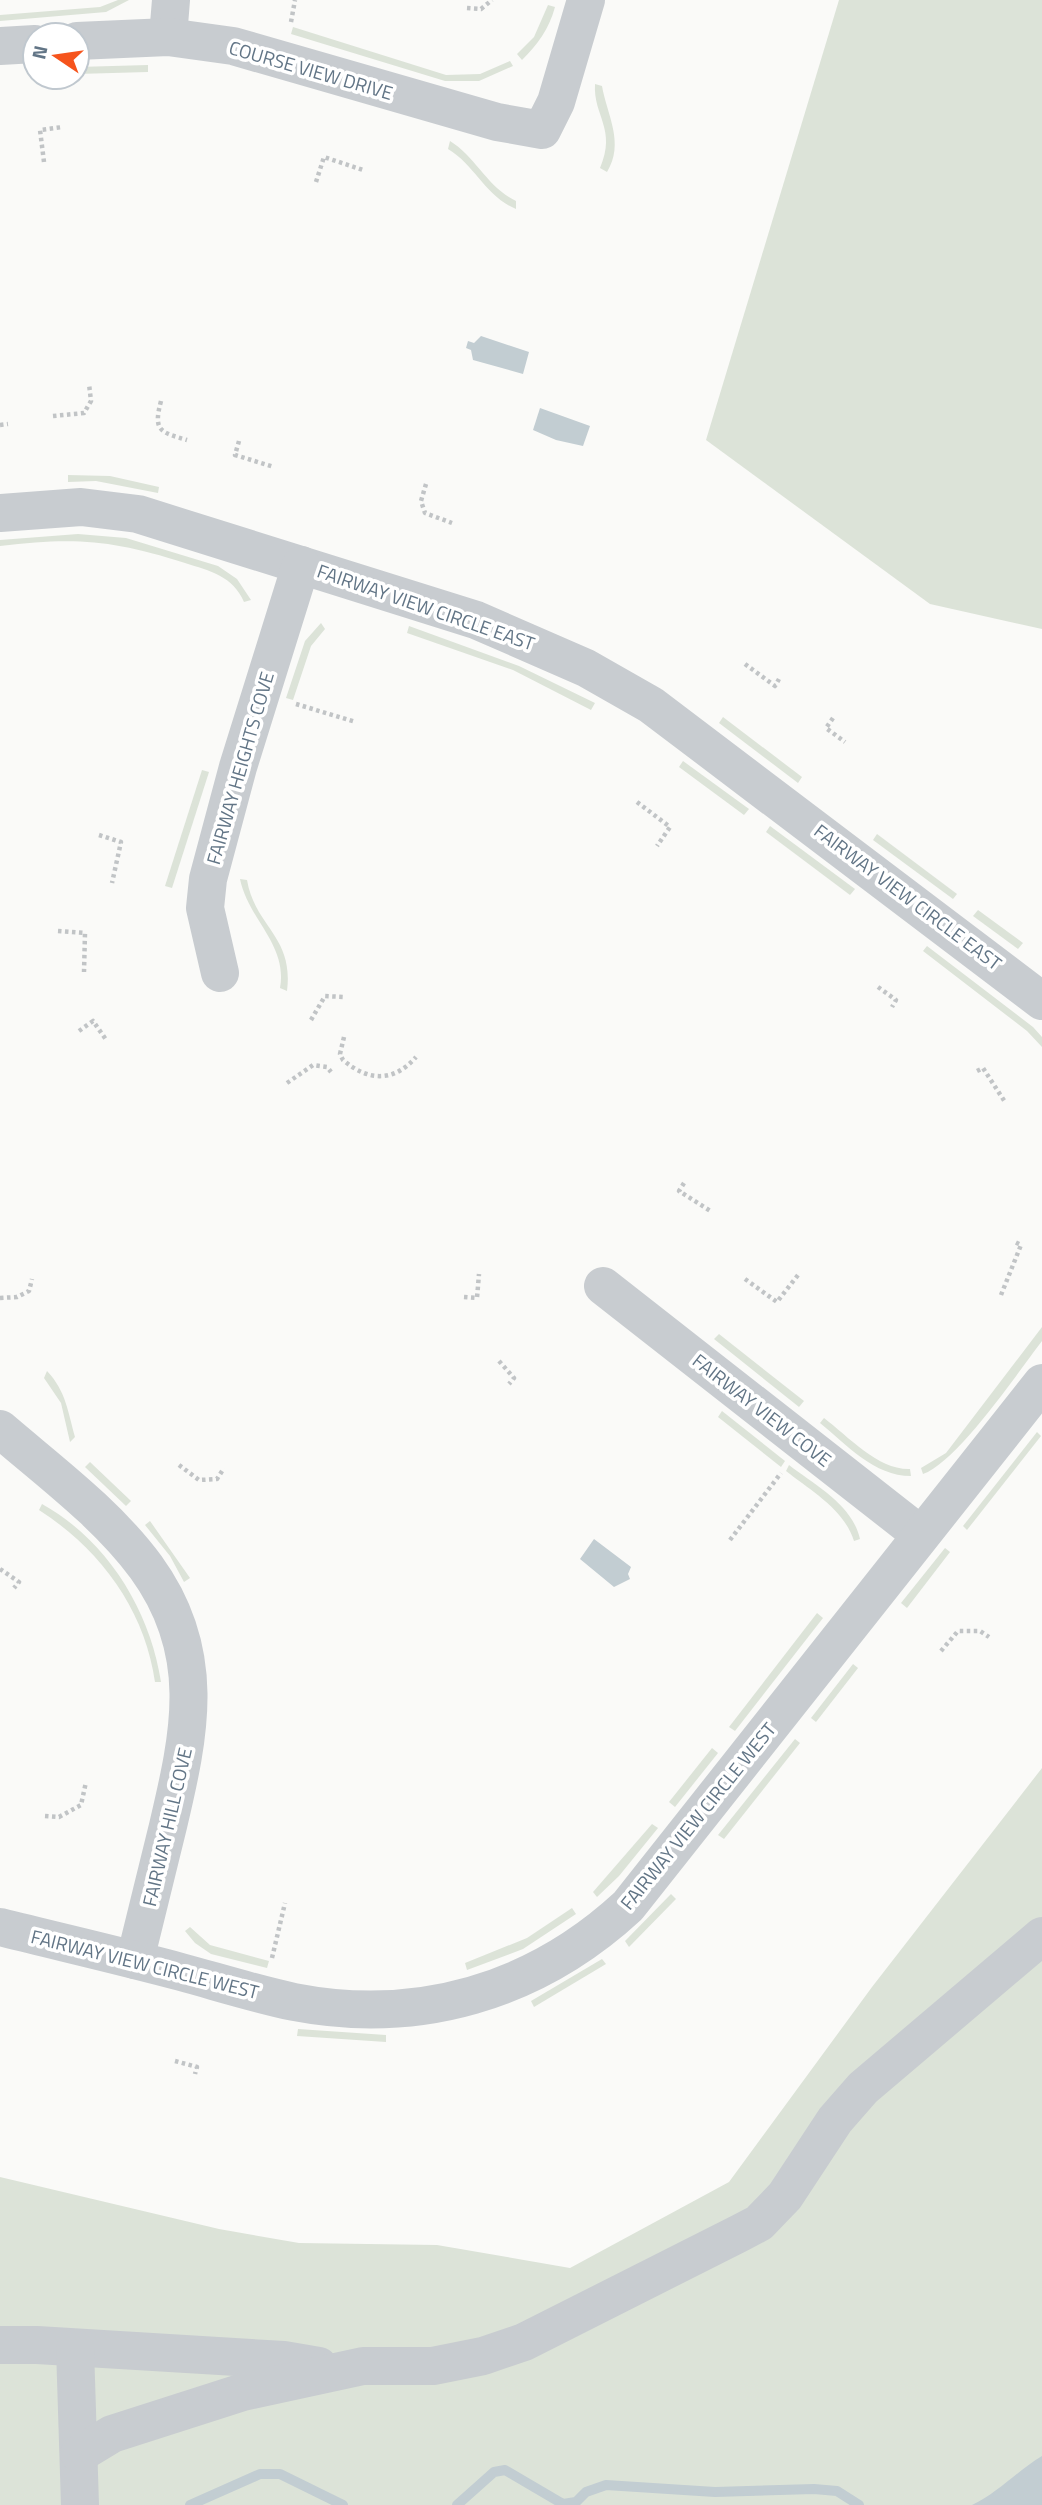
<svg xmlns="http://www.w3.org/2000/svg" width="1042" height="2505" viewBox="0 0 1042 2505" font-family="'Titillium Web',sans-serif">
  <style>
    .green { fill: #dce3d8 }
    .water { fill: #c2cdd2 }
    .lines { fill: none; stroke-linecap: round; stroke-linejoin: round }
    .stream { stroke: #c2cdd2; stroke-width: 10 }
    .path { stroke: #c1c4c6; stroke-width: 4.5; stroke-dasharray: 3.5 3.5; stroke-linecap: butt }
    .minor { stroke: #c8ccd0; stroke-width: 38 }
    .labels { text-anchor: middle; stroke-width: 7; stroke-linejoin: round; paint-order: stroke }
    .street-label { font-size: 19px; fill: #627586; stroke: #fff }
  </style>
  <rect width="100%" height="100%" fill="#fafaf8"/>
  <g class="green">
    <polygon points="118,0 129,0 106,12 0,21 0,15 100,7"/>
    <polygon points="839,0 1042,0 1042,629 930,604 706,440"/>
    <path d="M 548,5 L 555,7 C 549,29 538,44 522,60 L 517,54 L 534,37 Z"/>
    <polygon points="293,27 446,75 480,74 510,61 513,66 479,81 445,81 291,34"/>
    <polygon points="148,65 148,72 77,74 77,67"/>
    <path d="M 595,84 L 602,86 C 607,115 625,143 607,172 L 600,168 C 617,129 593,116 595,84 Z"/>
    <path d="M 450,141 C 476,157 487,187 516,201 L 516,209 C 485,196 475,165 448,149 Z"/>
    <polygon points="68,475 110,476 159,487 158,493 96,481 68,482"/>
    <path d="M 78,534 L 126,538 L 218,566 L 237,579 L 251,600 L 244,602 C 233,576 210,571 185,563 C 113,540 75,537 0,546 L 0,540 Z"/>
    <polygon points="321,623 325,629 311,646 293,700 286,698 305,641"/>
    <polygon points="409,626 519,666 595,703 591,710 513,670 407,633"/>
    <polygon points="723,717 802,777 798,783 719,723"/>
    <polygon points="683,761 749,809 744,815 679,767"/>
    <polygon points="202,770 209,772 172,888 165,886"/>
    <polygon points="770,826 855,889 850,895 766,832"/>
    <polygon points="877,834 957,894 953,899 873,840"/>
    <path d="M 240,879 L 247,880 C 255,927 294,936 287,991 L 280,988 C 288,945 248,919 240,879 Z"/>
    <polygon points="978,910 1023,943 1018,949 973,916"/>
    <polygon points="927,946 1033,1027 1042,1037 1042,1047 1027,1031 923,951"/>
    <path d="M 1042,1327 L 1042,1341 C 1016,1375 957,1462 923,1474 L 921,1468 L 946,1453 Z"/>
    <polygon points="719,1334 804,1401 799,1407 714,1339"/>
    <path d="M 47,1371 C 66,1391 68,1412 75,1437 L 70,1442 L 61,1403 L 44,1378 Z"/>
    <polygon points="722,1411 785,1461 781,1467 718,1417"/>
    <path d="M 824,1418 C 849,1437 878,1470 910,1469 L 911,1476 C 874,1476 847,1445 820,1423 Z"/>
    <polygon points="1037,1432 1041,1436 967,1530 963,1526"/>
    <polygon points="90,1462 131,1501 126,1506 85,1467"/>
    <path d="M 789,1465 C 816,1486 852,1504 860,1539 L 854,1541 C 844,1509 811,1491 786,1471 Z"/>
    <path d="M 42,1504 C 107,1540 150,1610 161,1682 L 155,1682 C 145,1610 100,1549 39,1510 Z"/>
    <polygon points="150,1521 190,1578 184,1582 170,1556 145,1525"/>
    <polygon points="945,1548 950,1552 907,1608 901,1603"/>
    <polygon points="817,1613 823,1618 735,1731 729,1727"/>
    <polygon points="853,1664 858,1668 816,1722 811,1718"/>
    <polygon points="795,1739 800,1743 724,1839 718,1835"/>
    <polygon points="712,1748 718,1753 675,1807 669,1802"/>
    <polygon points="1042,1768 1042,2505 0,2505 0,2177 219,2229 299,2243 437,2245 570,2268 729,2182 872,1987"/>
    <polygon points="652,1824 658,1828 619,1876 597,1897 593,1892"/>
    <polygon points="671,1894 676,1899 629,1947 625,1941"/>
    <polygon points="572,1908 576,1914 523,1949 467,1970 465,1963 527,1938"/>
    <polygon points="190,1927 210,1945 269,1961 267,1968 211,1954 195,1943 185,1931"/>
    <polygon points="602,1959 606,1964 534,2007 531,2001"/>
    <polygon points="298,2029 386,2035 386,2042 297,2036"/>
  </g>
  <g class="water">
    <polygon points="481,336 529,352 523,374 473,360 471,350 466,348 468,341 474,343"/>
    <polygon points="540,408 590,426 583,446 556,440 533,430"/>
    <polygon points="594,1539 631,1567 628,1574 630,1579 614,1587 580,1559"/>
    <path d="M 1042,2456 L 1042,2505 L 972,2505 C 998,2493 1017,2471 1042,2456 Z"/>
  </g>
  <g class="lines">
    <g class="stream">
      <polyline points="190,2505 260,2474 280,2474 343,2505"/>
      <polyline points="457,2505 494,2472 505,2470 563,2504 576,2502 586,2492 606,2485 715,2492 814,2489 837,2491 859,2505"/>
    </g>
    <g class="path">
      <polyline points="467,8 481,9 492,0"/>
      <polyline points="291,22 295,0"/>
      <polyline points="44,162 40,130 63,127"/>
      <polyline points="316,182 324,157 363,170"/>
      <path d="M 161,401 C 153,431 160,432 187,440"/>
      <polyline points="53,416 84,413 91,401 89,384"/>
      <polyline points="0,425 8,424"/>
      <polyline points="239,441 235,455 274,467"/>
      <polyline points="426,484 421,501 425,513 452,523"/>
      <polyline points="745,664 775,686 779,679"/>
      <polyline points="296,704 356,722"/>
      <polyline points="833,718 826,728 845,742"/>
      <polyline points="637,802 670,827 657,846"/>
      <polyline points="99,835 121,842 112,883"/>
      <polyline points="58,931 85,933 84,972"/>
      <polyline points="878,987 896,1000 892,1007"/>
      <polyline points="311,1020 325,996 344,997"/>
      <polyline points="79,1031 93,1021 107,1041"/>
      <path d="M 344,1037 L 340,1054 L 343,1060 C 369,1082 394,1082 416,1057"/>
      <polyline points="977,1071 983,1068 1005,1102"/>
      <polyline points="287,1083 313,1065 327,1067 331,1072"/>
      <polyline points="684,1183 679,1191 712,1212"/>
      <polyline points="745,1279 777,1302 798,1275"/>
      <polyline points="1001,1295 1021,1245 1015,1242"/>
      <polyline points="464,1297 477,1298 479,1274"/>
      <polyline points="0,1298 17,1297 29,1291 32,1279"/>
      <polyline points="499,1361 514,1378 509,1384"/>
      <polyline points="179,1465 199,1480 217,1479 224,1468"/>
      <polyline points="730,1540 781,1473"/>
      <polyline points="0,1569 19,1582 14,1588"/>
      <polyline points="941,1651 958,1631 980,1631 989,1637"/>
      <polyline points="45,1816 59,1817 81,1805 86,1782"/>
      <polyline points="272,1958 285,1903"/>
      <polyline points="175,2061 197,2067 195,2074"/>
    </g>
    <g class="minor">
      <polyline points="168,37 171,0"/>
      <polyline points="77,41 168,37 233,46 497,122 542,130 556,102 586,0"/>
      <polyline points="0,46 35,44"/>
      <polyline points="0,513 81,507 138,514 476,620 586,668 651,705 1042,1001"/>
      <polyline points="220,973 205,908 208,879 238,767 301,565"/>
      <polyline points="603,1286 921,1535"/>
      <path d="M 0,1429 C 50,1472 107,1514 146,1567 C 208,1652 190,1733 168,1826 C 157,1871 146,1915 135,1960"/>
      <path d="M 0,1927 C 60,1942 121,1956 181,1972 C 218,1982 256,1994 294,2002 C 418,2026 535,1992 628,1906 L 1042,1383"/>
      <polyline points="0,2345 37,2345 284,2360 319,2366"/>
      <polyline points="75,2348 80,2505"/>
      <polyline points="79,2454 112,2434 243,2392 363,2366 433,2366 483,2356 524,2342 740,2233 759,2223 785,2196 835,2120 863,2088 1042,1936"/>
    </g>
  </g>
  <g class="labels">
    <g class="street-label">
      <text transform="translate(311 70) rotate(16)" y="7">COURSE VIEW DRIVE</text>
      <text transform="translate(426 607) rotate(19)" y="7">FAIRWAY VIEW CIRCLE EAST</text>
      <text transform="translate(240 768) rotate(-74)" y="7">FAIRWAY HEIGHTS COVE</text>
      <text transform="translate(908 897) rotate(37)" y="7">FAIRWAY VIEW CIRCLE EAST</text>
      <text transform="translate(762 1410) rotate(38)" y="7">FAIRWAY VIEW COVE</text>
      <text transform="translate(698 1816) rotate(-51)" y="7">FAIRWAY VIEW CIRCLE WEST</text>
      <text transform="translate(167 1827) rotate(-77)" y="7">FAIRWAY HILL COVE</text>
      <text transform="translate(145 1964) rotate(14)" y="7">FAIRWAY VIEW CIRCLE WEST</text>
    </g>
  </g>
  <g transform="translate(56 56) rotate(283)"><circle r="33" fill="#ffffff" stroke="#c0c8cf" stroke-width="2"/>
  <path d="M0-5L12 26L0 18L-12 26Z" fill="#f6541c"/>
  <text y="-10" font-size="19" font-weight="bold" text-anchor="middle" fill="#627586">N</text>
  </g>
</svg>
